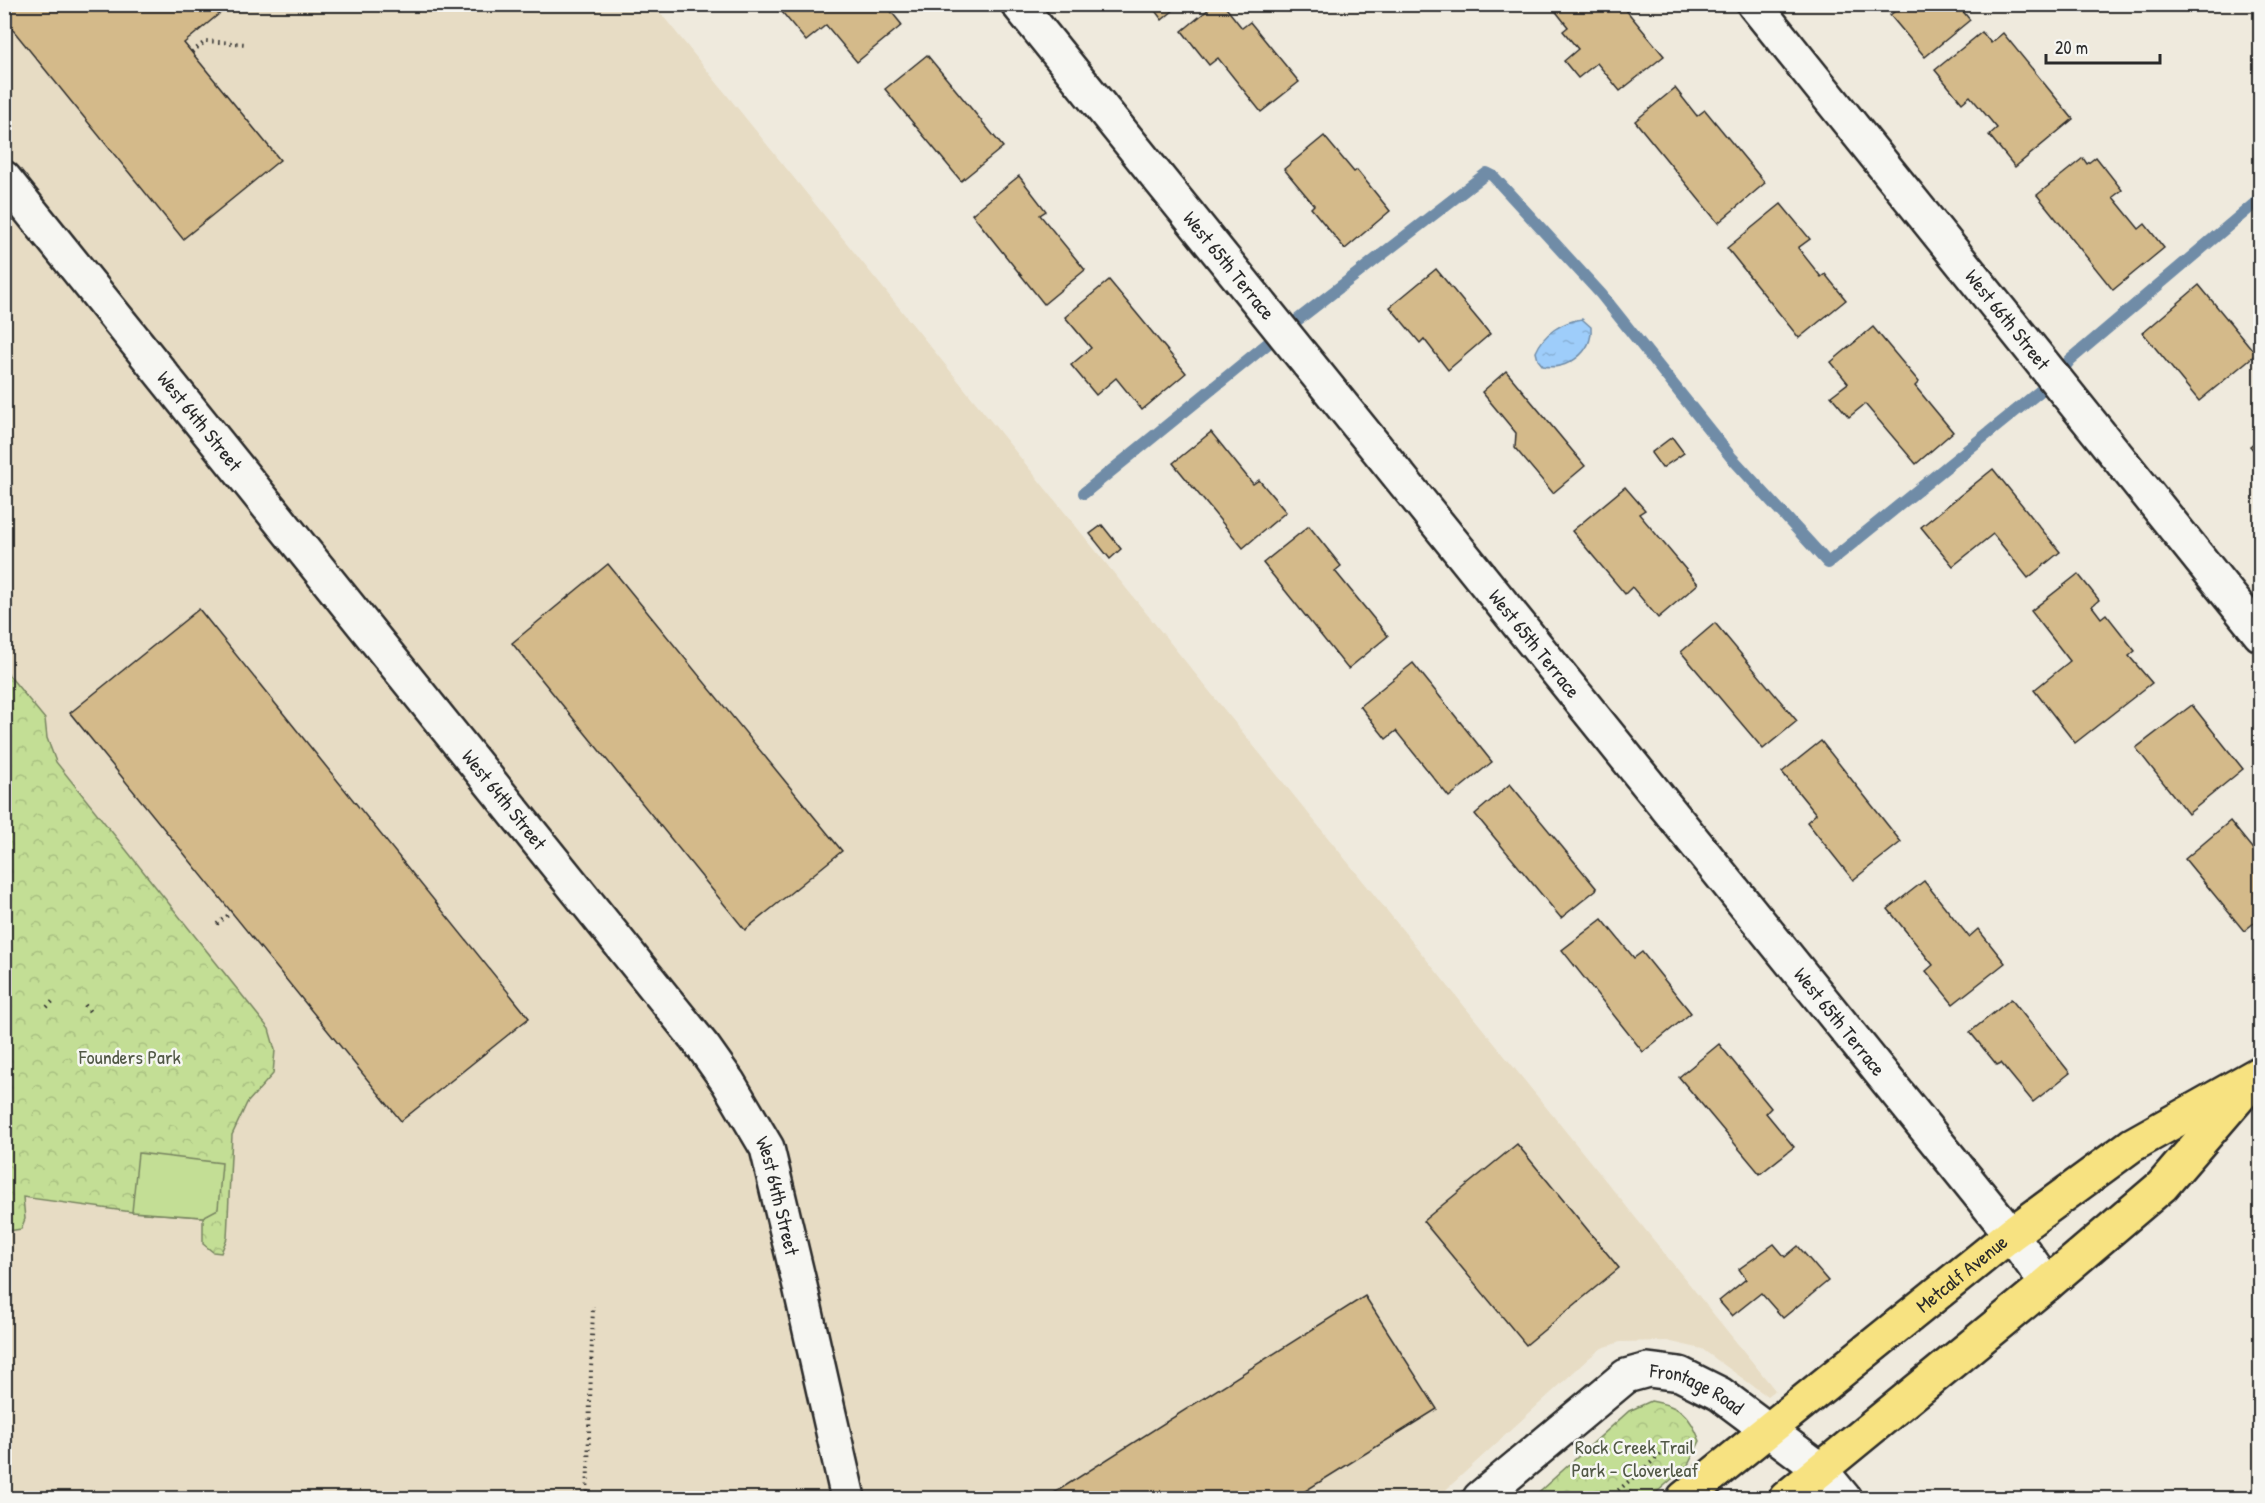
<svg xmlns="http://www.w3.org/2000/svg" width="2265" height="1503" viewBox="0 0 2265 1503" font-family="'Patrick Hand',sans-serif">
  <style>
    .built { fill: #e7dcc4 }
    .park { fill: url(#park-crowns); stroke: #778460; stroke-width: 1.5 }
    .pitch { fill: #c3de95; stroke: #778460; stroke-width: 1.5 }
    .water { fill: url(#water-ripples); stroke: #708ca7; stroke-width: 1.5 }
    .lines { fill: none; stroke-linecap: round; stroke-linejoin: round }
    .stream { stroke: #708ca7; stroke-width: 12 }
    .building { fill: #d4ba8a; stroke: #2b2b2b; stroke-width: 1.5 }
    .minor-casing { stroke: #2b2b2b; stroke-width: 38 }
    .primary-casing { stroke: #2b2b2b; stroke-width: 38 }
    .path { stroke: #2b2b2b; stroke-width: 4; stroke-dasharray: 1.5 4.5; stroke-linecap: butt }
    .minor { stroke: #f6f6f2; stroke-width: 33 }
    .primary { stroke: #f7e281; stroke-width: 33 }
    .labels { text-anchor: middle; stroke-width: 5; stroke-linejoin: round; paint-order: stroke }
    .street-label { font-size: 20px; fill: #2b2b2b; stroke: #f6f6f2 }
    .park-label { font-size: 20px; fill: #515846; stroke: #f6f6f2 }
  </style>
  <defs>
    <pattern id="park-crowns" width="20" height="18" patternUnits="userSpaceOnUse" patternTransform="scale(1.5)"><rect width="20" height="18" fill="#c3de95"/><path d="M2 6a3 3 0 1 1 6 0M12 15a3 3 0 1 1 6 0" fill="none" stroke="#a8bf81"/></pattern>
    <pattern id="water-ripples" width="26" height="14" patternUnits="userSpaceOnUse" patternTransform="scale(1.5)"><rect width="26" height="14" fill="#9ecdfa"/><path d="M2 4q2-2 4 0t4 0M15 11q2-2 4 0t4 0" fill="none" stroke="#88b0d6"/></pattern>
  </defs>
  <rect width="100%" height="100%" fill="#efeadd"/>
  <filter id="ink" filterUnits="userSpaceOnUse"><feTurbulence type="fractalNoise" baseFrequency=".0167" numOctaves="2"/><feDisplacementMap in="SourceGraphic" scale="12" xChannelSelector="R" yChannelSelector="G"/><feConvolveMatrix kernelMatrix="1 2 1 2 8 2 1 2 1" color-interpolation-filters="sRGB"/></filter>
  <g filter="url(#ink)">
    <polygon class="built" points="5,5 654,5 1775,1390 1767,1396 1702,1349 1667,1341 1620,1342 1602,1348 1589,1358 1437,1498 5,1498"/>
    <g class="park">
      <polygon points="7,673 45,719 47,738 56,762 269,1029 275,1050 273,1074 247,1103 232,1135 227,1238 221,1253 213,1252 203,1244 203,1217 132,1212 23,1197 25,1219 21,1229 9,1231 5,1227 4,675"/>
      <path d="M 1651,1401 C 1680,1406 1689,1413 1700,1441 L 1688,1465 L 1650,1498 L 1532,1498 L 1629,1411 Z"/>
    </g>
    <polygon class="pitch" points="138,1153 222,1163 218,1209 203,1217 132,1212"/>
    <path class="water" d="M 1582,319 L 1591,327 C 1593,353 1566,371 1543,366 L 1538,360 L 1536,352 C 1544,333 1562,322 1582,319 Z"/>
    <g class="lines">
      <polyline class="stream" points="1084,493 1282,332 1487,173 1493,176 1601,294 1731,457 1828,563 2055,379 2070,360 2260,199"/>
    </g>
    <g class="building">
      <polygon points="4,4 231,4 184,43 280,160 183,239 4,19"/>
      <polygon points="780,4 885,4 902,25 857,62 826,25 806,41 777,6"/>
      <polygon points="1150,4 1181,4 1162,20"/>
      <polygon points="1215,4 1223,4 1242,28 1250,22 1299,82 1261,112 1218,58 1209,65 1182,31"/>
      <polygon points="1550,4 1621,4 1664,56 1620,91 1597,63 1578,78 1564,61 1578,49 1563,31 1568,27"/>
      <polygon points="1890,4 1957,4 1970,20 1925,57 1890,15 1895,11"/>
      <polygon points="1982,32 1991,43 2003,33 2073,119 2015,167 1989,135 1997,128 1970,96 1962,103 1935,70"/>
      <polygon points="927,55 1003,147 961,181 885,89"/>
      <polygon points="1675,88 1697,116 1705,110 1765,183 1718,223 1635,121"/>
      <polygon points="1324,136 1354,172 1357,170 1390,211 1345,249 1311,208 1314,205 1284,169"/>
      <polygon points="2096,157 2122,190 2113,197 2139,229 2145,224 2164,248 2113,290 2037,195 2083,158 2087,164"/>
      <polygon points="1019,176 1046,211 1040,215 1085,270 1044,304 972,214"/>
      <polygon points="1781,204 1810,239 1798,248 1821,277 1825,274 1846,300 1799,338 1727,248"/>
      <polygon points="1436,269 1490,334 1448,370 1424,339 1420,343 1390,307"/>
      <polygon points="1109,280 1186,373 1142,410 1116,378 1096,395 1071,365 1091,348 1065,317"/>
      <polygon points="2199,285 2256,354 2199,401 2143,333"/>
      <polygon points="1873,327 1919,382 1915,386 1953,432 1916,464 1865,404 1849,417 1831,396 1848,383 1831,362"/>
      <polygon points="1506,371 1585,466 1553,493 1515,448 1516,433 1482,392"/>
      <polygon points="1211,432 1253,484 1259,480 1286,512 1243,548 1173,463"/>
      <polygon points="1672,437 1684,453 1662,468 1651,453"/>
      <polygon points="2260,438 2260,458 2250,446"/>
      <polygon points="1993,469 2060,552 2028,578 1993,534 1953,566 1921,527"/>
      <polygon points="1625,487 1645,510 1639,514 1698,584 1658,618 1632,587 1625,594 1572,531"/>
      <polygon points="1102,525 1121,549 1110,559 1090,534"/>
      <polygon points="1309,526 1341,566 1335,571 1388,636 1348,669 1263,563"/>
      <polygon points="608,564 842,851 745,930 512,643"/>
      <polygon points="2078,574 2099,600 2092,606 2101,618 2106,614 2135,651 2129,656 2152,683 2075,743 2034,690 2070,661 2031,611"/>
      <polygon points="199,609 529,1018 401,1121 70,713"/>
      <polygon points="1715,623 1797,721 1763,749 1681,652"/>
      <polygon points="1413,663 1492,762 1449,797 1396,731 1386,739 1360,706"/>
      <polygon points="2192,705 2243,769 2188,814 2136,748"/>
      <polygon points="1821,741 1901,842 1853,880 1807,822 1816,814 1782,772"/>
      <polygon points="1510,784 1597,889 1561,918 1475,814"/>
      <polygon points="2230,821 2260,858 2260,918 2244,931 2185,859"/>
      <polygon points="1924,881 1969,937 1978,929 2005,963 1953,1004 1926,971 1933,965 1888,909"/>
      <polygon points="1602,919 1634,958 1642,952 1691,1013 1643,1052 1562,950"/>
      <polygon points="2011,999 2070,1073 2033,1102 2001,1063 1997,1065 1970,1032"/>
      <polygon points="1719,1044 1771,1108 1766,1113 1794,1147 1760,1174 1679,1077"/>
      <polygon points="1517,1144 1619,1268 1526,1345 1423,1221"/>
      <polygon points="1774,1244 1785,1257 1798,1246 1828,1281 1783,1318 1761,1293 1732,1316 1719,1301 1746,1279 1739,1269"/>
      <polygon points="1365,1296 1437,1409 1294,1498 1046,1498"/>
    </g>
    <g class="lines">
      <g class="minor-casing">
        <g id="minor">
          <path id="s1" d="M 1018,4 L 2011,1234 L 2047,1284"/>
          <path id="s2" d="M 1754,4 L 2260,634"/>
          <path id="s3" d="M 4,178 L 704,1048 L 728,1082 L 767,1148 L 800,1286 L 848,1498"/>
          <path id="s4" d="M 1480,1498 L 1626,1376 L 1648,1370 L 1680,1374 L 1720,1394 L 1820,1469 L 1844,1498"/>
        </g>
      </g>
      <g class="primary-casing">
        <g id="primary">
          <path id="s5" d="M 1684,1498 L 2011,1234 L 2132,1145 L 2260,1073"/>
          <polyline points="1786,1498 2047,1284 2162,1186 2243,1092"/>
        </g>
      </g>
      <g class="path">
        <polyline points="192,52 206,41 246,44"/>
        <polyline points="217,924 232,912"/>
        <polyline points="85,1005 91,1013"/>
        <polyline points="47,1007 53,1001"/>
        <polyline points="587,1498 593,1306"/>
        <polyline points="1609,1498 1666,1450 1681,1453"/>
      </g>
      <use href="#minor" class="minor"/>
      <use href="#primary" class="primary"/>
    </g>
  </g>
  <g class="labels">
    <g class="street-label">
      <text dy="7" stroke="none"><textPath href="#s1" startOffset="336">West 65th Terrace</textPath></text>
      <text dy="7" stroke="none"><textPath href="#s2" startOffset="405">West 66th Street</textPath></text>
      <text dy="7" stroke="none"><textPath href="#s3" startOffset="312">West 64th Street</textPath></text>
      <text dy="7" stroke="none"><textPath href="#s1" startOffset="822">West 65th Terrace</textPath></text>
      <text dy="7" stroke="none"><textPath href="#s3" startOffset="798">West 64th Street</textPath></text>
      <text dy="7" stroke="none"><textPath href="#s1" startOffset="1308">West 65th Terrace</textPath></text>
      <text dy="7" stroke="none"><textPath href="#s3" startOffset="1284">West 64th Street</textPath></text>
      <text dy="7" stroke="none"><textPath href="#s5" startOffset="357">Metcalf Avenue</textPath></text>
      <text dy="7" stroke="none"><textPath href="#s4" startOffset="266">Frontage Road</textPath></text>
    </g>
    <g class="park-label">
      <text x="130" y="1064">Founders Park</text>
      <text x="1635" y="1454">Rock Creek Trail<tspan x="1635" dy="23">Park - Cloverleaf</tspan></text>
    </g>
  </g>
  <rect width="2265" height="1503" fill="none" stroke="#f6f6f2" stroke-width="24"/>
  <rect x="12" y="12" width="2241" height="1479" fill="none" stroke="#2b2b2b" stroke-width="2" filter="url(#ink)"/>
  <path d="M2046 54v9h114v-9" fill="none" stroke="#2b2b2b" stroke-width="3"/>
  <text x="2055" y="54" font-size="18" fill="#2b2b2b" stroke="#f6f6f2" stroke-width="4.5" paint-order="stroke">20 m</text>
</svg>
